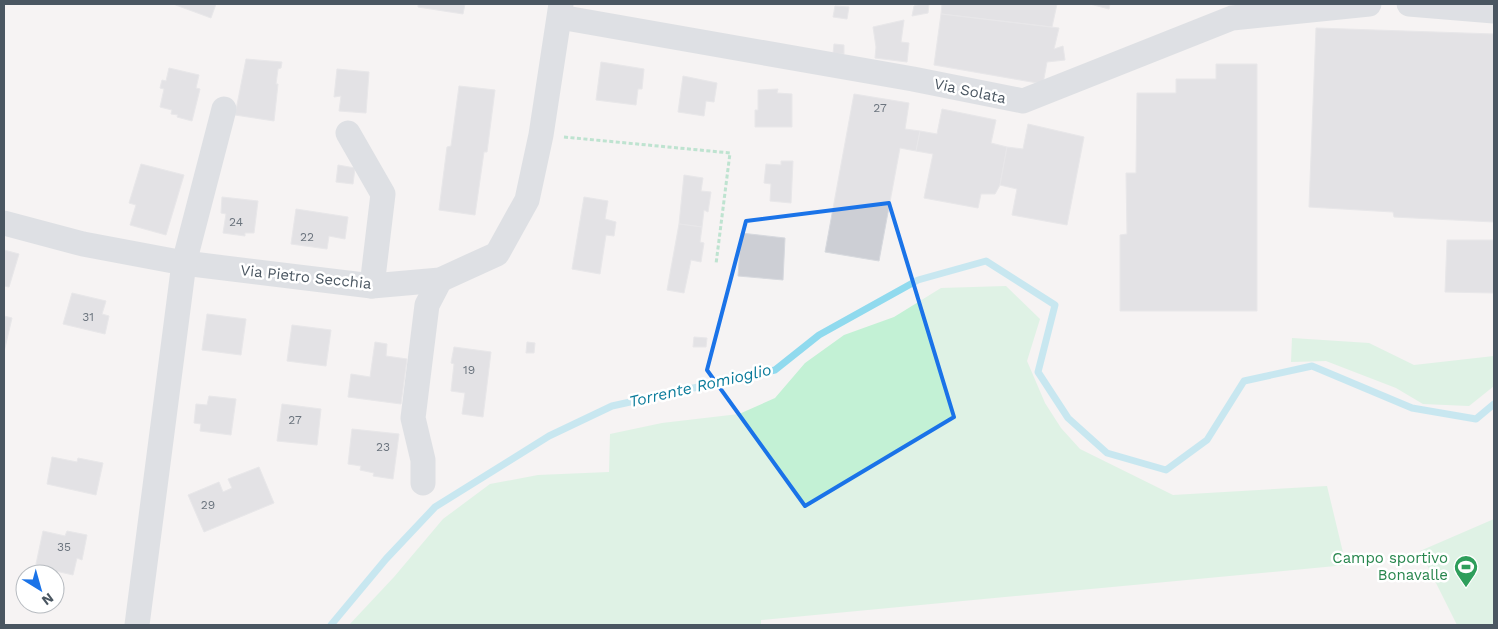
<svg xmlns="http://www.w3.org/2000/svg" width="1498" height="629" viewBox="0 0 1498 629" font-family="'Work Sans',sans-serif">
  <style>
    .green { fill: #c3f1d5 }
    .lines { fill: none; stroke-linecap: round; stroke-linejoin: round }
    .stream { stroke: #90daee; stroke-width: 7 }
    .building { fill: #cdcfd5; stroke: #d7d9de }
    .path { stroke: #7ad0a6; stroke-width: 3; stroke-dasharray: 4 2.5; stroke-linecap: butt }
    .minor { stroke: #c1cad2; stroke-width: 25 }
    .marked { fill: none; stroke: #1a73e8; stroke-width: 4; stroke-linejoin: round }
    .labels { text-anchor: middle; stroke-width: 5; stroke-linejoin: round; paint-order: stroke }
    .number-label { font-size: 12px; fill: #6b747e }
    .street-label { font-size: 15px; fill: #4a5661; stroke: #fff }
    .leisure-label { font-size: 15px; fill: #27864d; stroke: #fff; text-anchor: end }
    .water-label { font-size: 16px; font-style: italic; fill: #0c7c9b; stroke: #fff }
  </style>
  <rect width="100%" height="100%" fill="#f5f3f3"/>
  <g class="green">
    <polygon points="1006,286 1040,319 1027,361 1045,403 1061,428 1080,449 1173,495 1327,486 1346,565 761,620 761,625 349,625 394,577 443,519 490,484 538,475 609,472 610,434 662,423 739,414 775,398 805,363 844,335 894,317 941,288"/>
    <polygon points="1292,338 1369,343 1414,365 1494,356 1494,386 1469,406 1423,404 1396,388 1326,361 1291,362"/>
    <polygon points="1494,519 1494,625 1457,625 1420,551"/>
  </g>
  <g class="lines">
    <polyline class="stream" points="331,625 386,559 435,507 549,436 612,406 775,370 819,335 918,280 986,261 1055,305 1038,372 1068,418 1107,453 1166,470 1207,440 1244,381 1312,366 1412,408 1476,419 1494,404"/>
  </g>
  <g class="building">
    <polygon points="173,4 216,4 211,18"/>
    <polygon points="418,4 465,4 463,14 418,7"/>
    <polygon points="920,4 929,4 928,13 912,16 914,6"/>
    <polygon points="942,4 1057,4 1052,27 941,14"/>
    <polygon points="1090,4 1110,4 1109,9"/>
    <polygon points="835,6 849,7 847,19 833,17"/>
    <polygon points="941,14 1059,28 1054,49 1063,46 1065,60 1047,62 1043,84 934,65"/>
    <polygon points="904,20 901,42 909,43 907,62 875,58 876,47 873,27"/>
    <polygon points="1316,28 1494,34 1494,222 1394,217 1393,212 1309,207"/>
    <polygon points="834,44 844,45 844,54 833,54"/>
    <polygon points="246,59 282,62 281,68 278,69 276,84 278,84 274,121 235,115"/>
    <polygon points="601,62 644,69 642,89 638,89 636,105 596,100"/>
    <polygon points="1216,64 1257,64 1257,311 1120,311 1120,235 1127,234 1126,173 1136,173 1137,93 1176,93 1176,79 1216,79"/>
    <polygon points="169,68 199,75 196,88 200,89 192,121 177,117 178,115 171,114 172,110 160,107 164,89 160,88 162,80 166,81"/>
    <polygon points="337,69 369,72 366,113 339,111 341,96 334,97"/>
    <polygon points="683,76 717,83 714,102 706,101 704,116 678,112"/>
    <polygon points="459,86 495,90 487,152 484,152 475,215 439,210 447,147 451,146"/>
    <polygon points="778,89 777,93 792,94 792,127 755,127 755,110 758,110 758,90"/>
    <polygon points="854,94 909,103 905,129 920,131 916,151 900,148 879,261 825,252"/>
    <polygon points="942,109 996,120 991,143 1007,147 1000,185 995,194 981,194 978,208 924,198 933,154 916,151 920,131 937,134"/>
    <polygon points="1028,124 1084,137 1067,225 1012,215 1017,189 1000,185 1007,147 1023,149"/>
    <polygon points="781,161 793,161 791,203 770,201 771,184 764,183 766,164 781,165"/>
    <polygon points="141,164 184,175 166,235 130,225 136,205 129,203"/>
    <polygon points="338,165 355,168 353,184 336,182"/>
    <polygon points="684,175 703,178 701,191 711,192 708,212 704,210 702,227 679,224"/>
    <polygon points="222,197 258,201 254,233 245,233 245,236 223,233 226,214 221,213"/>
    <polygon points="584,197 608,201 605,219 616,222 614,236 606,235 600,274 572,269"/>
    <polygon points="296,209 348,217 345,239 329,236 327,249 291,244"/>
    <polygon points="679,224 702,227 700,242 704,243 701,262 691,260 684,293 667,290"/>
    <polygon points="741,233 785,238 783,280 738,276"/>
    <polygon points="1447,240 1494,240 1494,293 1445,292"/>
    <polygon points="4,250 19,254 9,287 4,286"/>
    <polygon points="72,293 106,301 102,314 109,316 105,334 63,324"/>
    <polygon points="207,314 246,319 241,355 202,350"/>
    <polygon points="4,316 12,318 4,352"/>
    <polygon points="292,325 331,330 326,366 287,361"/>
    <polygon points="694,337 707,338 706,347 693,347"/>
    <polygon points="375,342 387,344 386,356 407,359 401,404 348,397 351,374 370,377"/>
    <polygon points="527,342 535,343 534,353 526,353"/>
    <polygon points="454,347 491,352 483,417 462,414 465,393 451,391 454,364 451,363"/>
    <polygon points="209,396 236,399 231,435 200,431 201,424 194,423 196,404 207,405"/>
    <polygon points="282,404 321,409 317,445 277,441"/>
    <polygon points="352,429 399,434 393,479 373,476 374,473 360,470 361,466 348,464"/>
    <polygon points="52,457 77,462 78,458 103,463 96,495 47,484"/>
    <polygon points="259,467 274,503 204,532 188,495 219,482 223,492 232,488 228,479"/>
    <polygon points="43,531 65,536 67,531 87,535 82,560 77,558 73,575 47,569 48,567 36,564"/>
  </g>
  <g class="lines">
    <polyline class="path" points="564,137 730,153 716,264"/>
    <g class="minor">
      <polyline points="1409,4 1494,11"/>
      <polyline points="560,17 913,79 1023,101 1232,18 1369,4"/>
      <polyline points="348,133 383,194 372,286"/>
      <polyline points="4,223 83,244 184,263 372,286 440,280 497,254 527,200 541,135 561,4"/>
      <polyline points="423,483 423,460 413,418 427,305 440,280"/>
      <polyline points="137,625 184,263 224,109"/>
    </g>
  </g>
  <path d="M0 0H1498V629H0ZM 889,203 L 954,417 L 805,506 L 707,370 L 746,221 Z" fill="#f5f3f3" fill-opacity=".55" fill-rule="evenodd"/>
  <path class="marked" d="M 889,203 L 954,417 L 805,506 L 707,370 L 746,221 Z"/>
  <defs>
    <g id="stadium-pin" transform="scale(1.25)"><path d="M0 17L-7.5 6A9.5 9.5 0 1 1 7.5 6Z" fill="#2e9e5b" stroke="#fff"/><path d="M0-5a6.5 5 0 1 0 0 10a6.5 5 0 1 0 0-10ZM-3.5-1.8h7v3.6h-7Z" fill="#fff"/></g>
  </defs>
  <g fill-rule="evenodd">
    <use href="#stadium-pin" x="1466" y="567"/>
  </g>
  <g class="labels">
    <g class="number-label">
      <text x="880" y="112">27</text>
      <text x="236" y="226">24</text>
      <text x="307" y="241">22</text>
      <text x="88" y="321">31</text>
      <text x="469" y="374">19</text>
      <text x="295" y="424">27</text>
      <text x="383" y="451">23</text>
      <text x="208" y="509">29</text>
      <text x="64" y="551">35</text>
    </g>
    <g class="street-label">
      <text transform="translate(970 91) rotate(12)" y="5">Via Solata</text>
      <text transform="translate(306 277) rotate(6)" y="5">Via Pietro Secchia</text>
    </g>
    <g class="leisure-label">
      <text x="1448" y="563">Campo sportivo<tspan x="1448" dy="17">Bonavalle</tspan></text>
    </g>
    <g class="water-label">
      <text transform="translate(700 385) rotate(-13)" y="6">Torrente Romioglio</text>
    </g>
  </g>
  <rect width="1498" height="629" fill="none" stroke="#4a5661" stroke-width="10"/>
  <g transform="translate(40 589) rotate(143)"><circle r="24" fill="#ffffff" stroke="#b7bbc0"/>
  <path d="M0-4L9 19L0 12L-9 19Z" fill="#1a73e8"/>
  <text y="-8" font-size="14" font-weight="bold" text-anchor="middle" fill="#4a5661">N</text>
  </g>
</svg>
